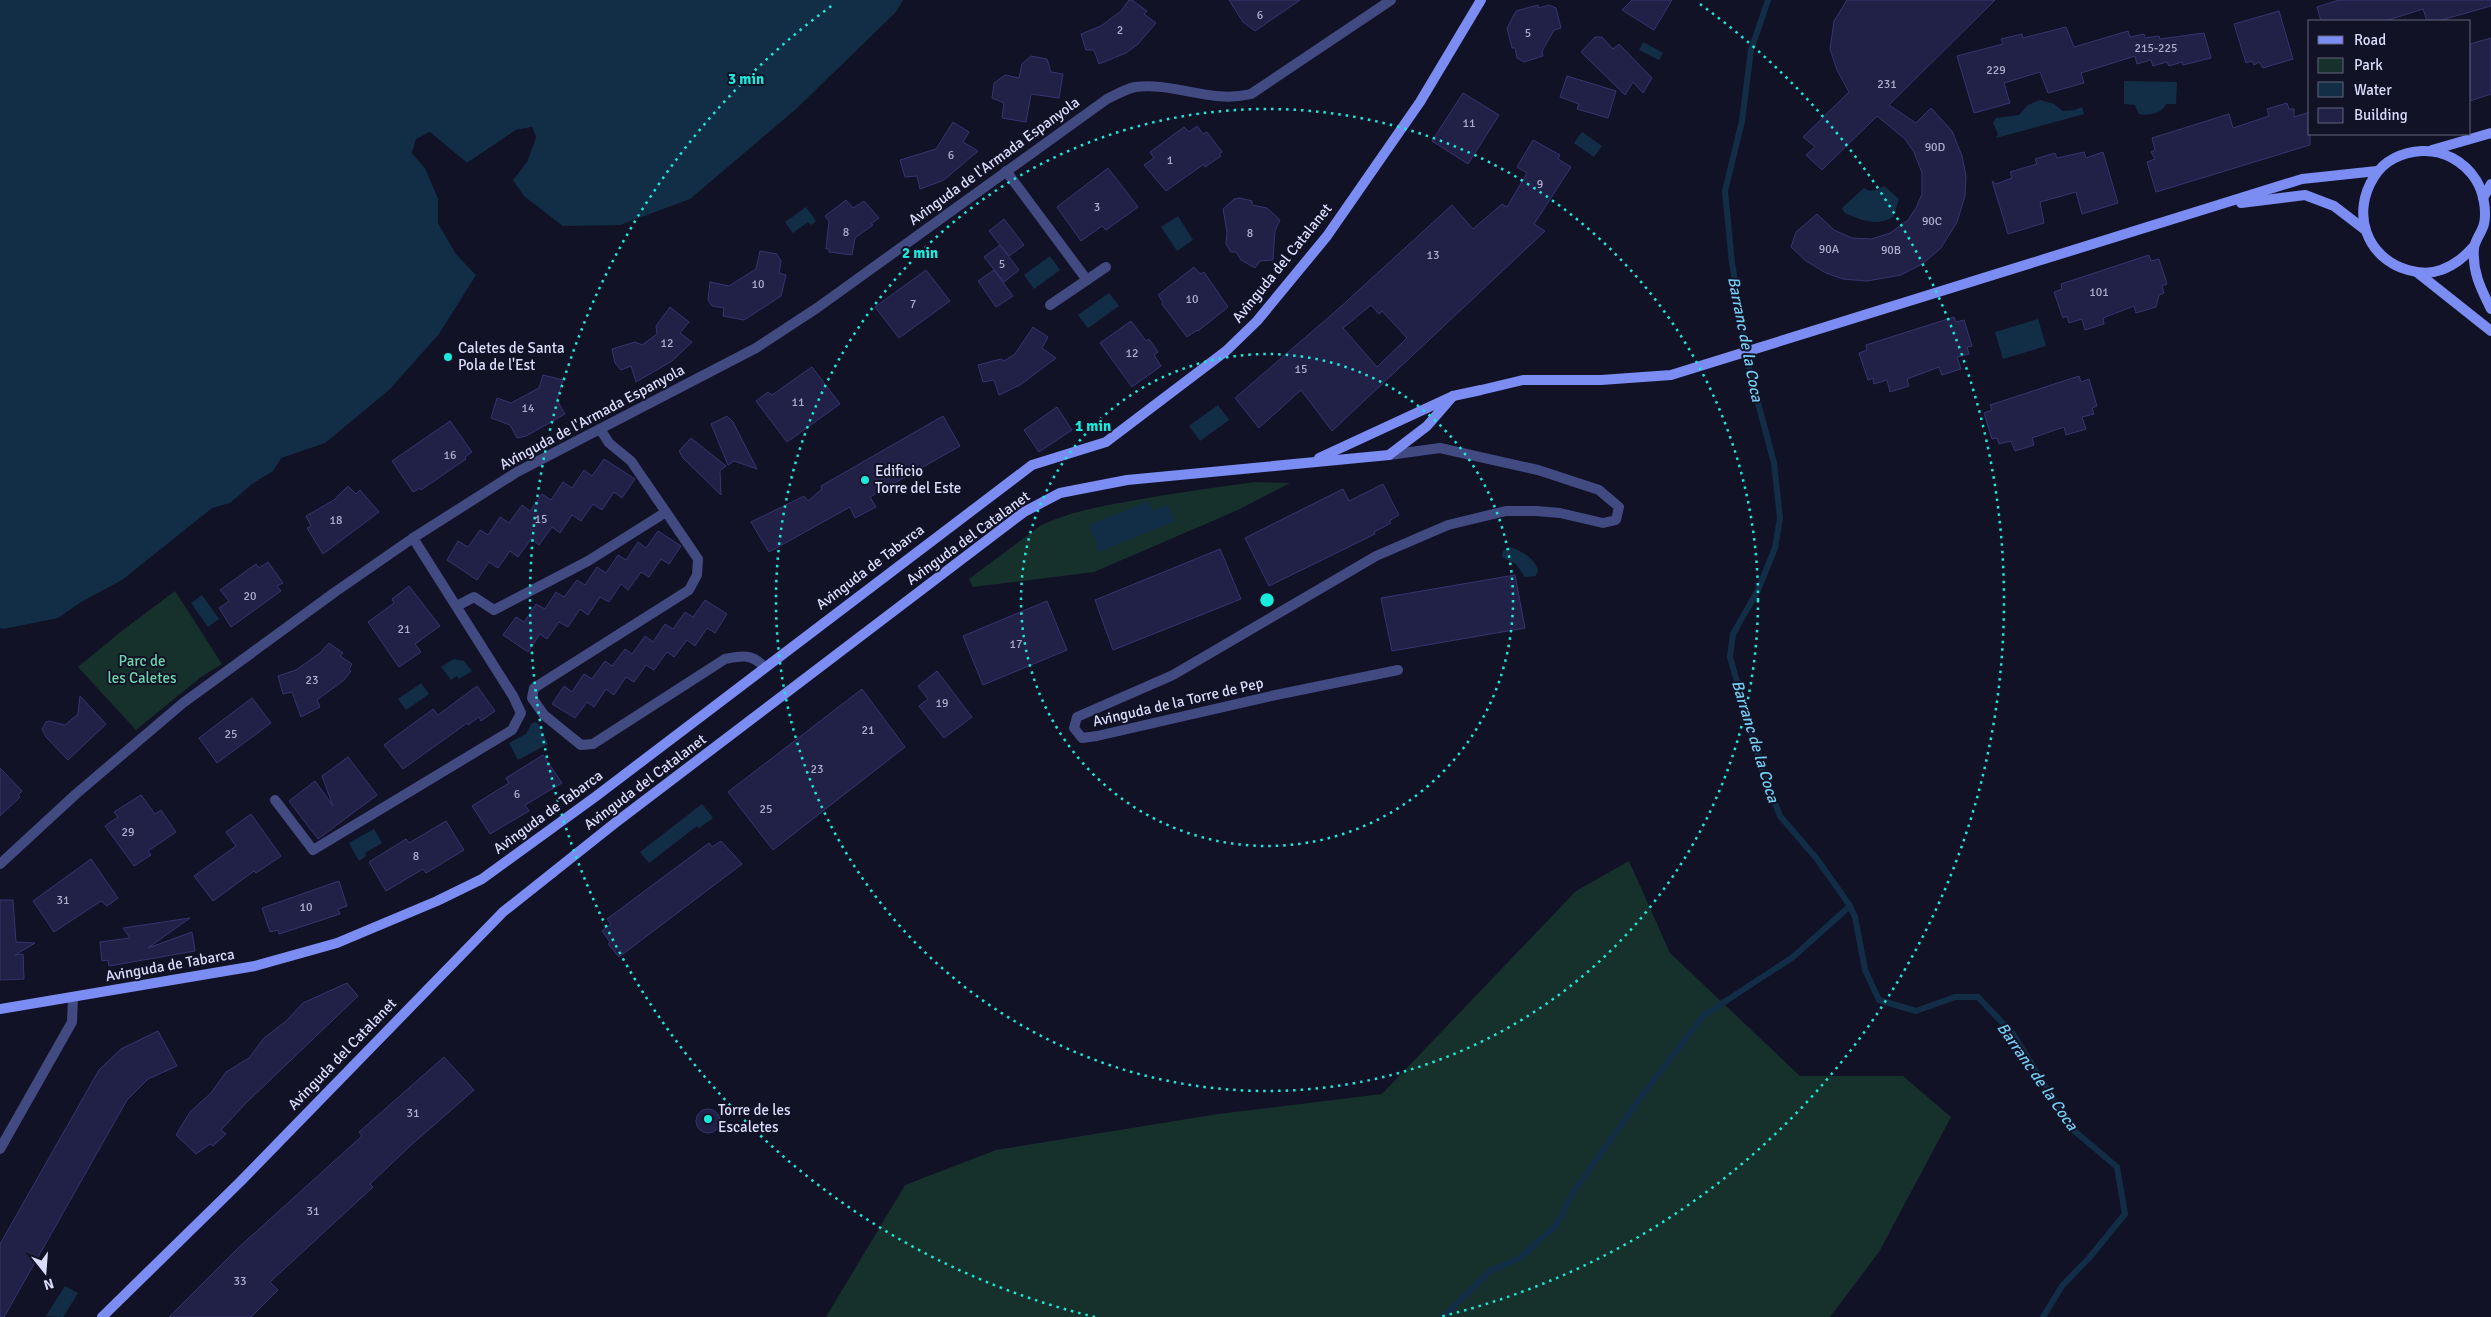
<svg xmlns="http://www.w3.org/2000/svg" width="2491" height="1317" viewBox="0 0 2491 1317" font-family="Signika,sans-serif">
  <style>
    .green { fill: #16302b }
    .water { fill: #122e46 }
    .pier { fill: #121227 }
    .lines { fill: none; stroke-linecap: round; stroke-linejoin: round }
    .stream { stroke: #122e46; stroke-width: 6 }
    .building { fill: #212046; stroke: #363470; fill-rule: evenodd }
    .street { stroke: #424a82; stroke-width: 10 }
    .secondary { stroke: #7b8df3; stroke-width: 10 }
    .ring { fill: none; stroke: #19eadb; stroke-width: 2.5; stroke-dasharray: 2.5 5 }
    .poi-dot { fill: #19eadb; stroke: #121227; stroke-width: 2 }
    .labels { text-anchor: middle; stroke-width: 4; stroke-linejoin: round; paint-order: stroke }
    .number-label { font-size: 12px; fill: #acaece }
    .street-label { font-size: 15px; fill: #dbddfc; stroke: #121227 }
    .poi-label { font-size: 15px; fill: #dbddfc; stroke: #121227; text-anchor: start }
    .park-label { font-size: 15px; fill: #6dd6aa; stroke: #121227 }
    .water-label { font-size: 16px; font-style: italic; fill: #73cdf2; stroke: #121227 }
    .centre { fill: #19eadb; stroke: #121227; stroke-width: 2.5 }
    .ring-label { font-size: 15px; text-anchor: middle; font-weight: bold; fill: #19eadb; stroke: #121227; stroke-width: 4; stroke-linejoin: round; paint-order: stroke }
  </style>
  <rect width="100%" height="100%" fill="#121227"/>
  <g class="green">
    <path d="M 1255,482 L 1290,483 L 1238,510 L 1094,572 L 973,587 L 969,579 L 1040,526 C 1066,513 1096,507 1125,502 C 1168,494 1211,488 1255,482 Z"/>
    <polygon points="175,591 222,664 201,677 136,730 78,667 123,630"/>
    <polygon points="1629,861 1670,953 1800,1076 1903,1076 1951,1117 1879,1252 1830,1317 826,1317 905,1185 996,1150 1218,1114 1382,1094 1576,891"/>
  </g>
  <g class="water">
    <polygon points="0,0 903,0 895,13 796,109 690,199 620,225 563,226 524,196 513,180 527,162 536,137 532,127 516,130 467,163 430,132 416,139 412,153 425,168 438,198 438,223 456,254 476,275 439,334 389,390 325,443 281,458 273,471 252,484 230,503 212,508 122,580 81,602 58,618 3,629 0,628"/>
    <polygon points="1643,42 1663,53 1659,60 1639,50"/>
    <path d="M 2124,81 L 2177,82 L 2176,104 L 2166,104 C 2163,113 2148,116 2139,114 L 2135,105 L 2124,104 Z"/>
    <polygon points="2040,100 2054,104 2063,111 2075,110 2082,107 2084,114 1996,138 1998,134 1993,123 1996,118 2019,115 2028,105"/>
    <polygon points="1582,132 1602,146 1594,157 1574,143"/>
    <path d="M 1884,186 L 1899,199 L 1893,217 C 1876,227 1861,220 1845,213 L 1842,208 L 1864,188 C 1871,193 1877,190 1884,186 Z"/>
    <polygon points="806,207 816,221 811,225 808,222 793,233 785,222"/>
    <polygon points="1178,216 1193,240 1177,251 1161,227"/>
    <polygon points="1050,256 1060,270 1034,289 1024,275"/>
    <polygon points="1109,293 1119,306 1088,328 1078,315"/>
    <polygon points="2038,319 2046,346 2003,359 1995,332"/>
    <polygon points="1218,405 1229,420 1200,441 1189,426"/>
    <polygon points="1148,501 1153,511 1168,505 1175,521 1099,552 1089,525"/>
    <path d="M 1510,547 C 1522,551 1534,558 1538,570 L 1536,576 L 1525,577 L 1516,564 L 1502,557 L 1503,551 Z"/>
    <polygon points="202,595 219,619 208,627 191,603"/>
    <polygon points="454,659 464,661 472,671 459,679 457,676 451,680 441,667"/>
    <polygon points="421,683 429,694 406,710 398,699"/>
    <polygon points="535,722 538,723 548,744 518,760 509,743 526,734 531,724"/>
    <polygon points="702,804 713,818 699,828 697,826 649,863 640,852"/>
    <polygon points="374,829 382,843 365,853 366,856 359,861 349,843"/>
    <polygon points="65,1286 78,1293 63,1317 46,1316"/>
  </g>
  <polygon class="pier" points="532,127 536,137 527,162 511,182 511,179 525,161 533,137 530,130 517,132 467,165 429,135 418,141 415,152 427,167 441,197 441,222 458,252 479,276 476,275 456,254 438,222 438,198 425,168 412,153 416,140 429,132 467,163 516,130"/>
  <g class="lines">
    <g class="stream">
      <polyline points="1768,0 1751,50 1742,121 1725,191 1732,263 1750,373 1774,463 1780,518 1775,548 1758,590 1733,634 1730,657 1763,773 1780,816 1817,859 1850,906 1855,917 1865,970 1879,1000 1916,1011 1955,997 1978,997 2013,1034 2072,1129 2117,1167 2125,1214 2089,1258 2062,1286 2043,1317"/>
      <polyline points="1443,1317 1490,1271 1520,1258 1557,1224 1574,1191 1638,1101 1703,1016 1793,957 1850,906"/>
    </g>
  </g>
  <g class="building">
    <polygon points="1129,0 1132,0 1147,11 1144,14 1156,23 1138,44 1126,53 1099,64 1094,50 1086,50 1081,34 1101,26 1121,11"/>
    <polygon points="1229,0 1300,0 1255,31 1243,22"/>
    <polygon points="1632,0 1672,0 1654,30 1622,10"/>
    <polygon points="1847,0 1995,0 1889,105 1916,123 1931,108 1952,131 1962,156 1966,176 1965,196 1957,222 1941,248 1922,264 1901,275 1867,281 1843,279 1826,273 1806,261 1791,247 1796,232 1817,214 1834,230 1852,238 1872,239 1890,233 1908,220 1916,208 1922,194 1922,173 1914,152 1905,139 1877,116 1822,170 1806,155 1815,147 1803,137 1849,92 1837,70 1830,49 1834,21"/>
    <polygon points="2339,0 2491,0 2491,6 2438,21 2427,21 2423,9 2385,21 2321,21 2317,7"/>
    <polygon points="1538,5 1538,8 1549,5 1556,8 1561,28 1554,30 1542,51 1543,56 1524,62 1517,58 1515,48 1512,48 1507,28 1516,11"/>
    <polygon points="2279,11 2293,59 2263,68 2259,62 2254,65 2252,61 2246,63 2234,24"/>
    <polygon points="2066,27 2074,47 2128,31 2130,37 2144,34 2145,38 2159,36 2160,39 2204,33 2211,58 2183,65 2182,62 2169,66 2167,62 2153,66 2151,60 2137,64 2135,56 2081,73 2084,83 2048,93 2040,72 2004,83 2010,103 1974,113 1957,56 2003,44 2001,39 2022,34 2023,38"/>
    <polygon points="1595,37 1602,37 1613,49 1619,44 1652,78 1643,93 1633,82 1625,95 1581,52"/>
    <polygon points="2491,38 2491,94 2470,101 2470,44"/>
    <polygon points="1031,56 1047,59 1051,72 1063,74 1059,98 1031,94 1026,122 1002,118 1004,103 992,98 994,83 1005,75 1019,78 1022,64"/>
    <polygon points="1567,76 1616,91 1608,118 1577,109 1579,104 1560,97"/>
    <polygon points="1463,93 1499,115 1468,164 1432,141"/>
    <polygon points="2287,103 2289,109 2294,109 2294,117 2310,112 2310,145 2156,192 2147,162 2155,159 2151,152 2155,150 2152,138 2229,114 2233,128 2269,116 2267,109"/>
    <polygon points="953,122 969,132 963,142 978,151 944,180 920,189 917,176 905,177 900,160 936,149"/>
    <polygon points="1197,126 1203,134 1207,132 1222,152 1219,154 1221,156 1205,167 1204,164 1166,191 1144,165 1154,158 1150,152 1184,127 1189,132"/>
    <path d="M 1533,140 L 1560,155 L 1558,159 L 1571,167 L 1534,224 L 1545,231 L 1332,431 L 1301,390 L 1259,428 L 1235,398 L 1336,311 L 1452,205 L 1473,229 L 1502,204 L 1507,207 L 1527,173 L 1517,167 ZM 1371,305 L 1379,314 L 1382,311 L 1407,338 L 1377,367 L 1343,328 Z"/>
    <polygon points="2084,152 2086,158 2103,152 2118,203 2082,214 2076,192 2040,202 2044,223 2008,234 1992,181 1996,184 2012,178 2010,172 2037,164 2035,159 2055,153 2057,158"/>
    <polygon points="1108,168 1138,207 1106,230 1102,226 1081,241 1057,207"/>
    <polygon points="1240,198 1252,201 1252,205 1267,208 1280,220 1275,231 1273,260 1260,261 1255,268 1241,260 1236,252 1231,252 1226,244 1227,232 1223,209 1234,199"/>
    <polygon points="846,200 853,208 864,201 879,218 871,224 873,225 855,238 852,255 829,252 829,249 826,249 829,221 825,216"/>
    <polygon points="1004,219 1024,245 1009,256 989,231"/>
    <polygon points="1000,245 1019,270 1004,282 984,257"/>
    <polygon points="760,251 777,254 781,261 779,273 786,275 781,296 744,320 723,316 724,308 712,306 708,300 710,282 729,286 756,269"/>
    <polygon points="2149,255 2151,261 2159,259 2167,284 2162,286 2164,293 2159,295 2156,307 2136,313 2134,306 2103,318 2104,324 2085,330 2082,319 2069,323 2067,316 2063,318 2054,292 2062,289 2061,284"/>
    <polygon points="1194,267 1200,274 1204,272 1228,307 1198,331 1197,330 1187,337 1162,304 1163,302 1158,295"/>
    <polygon points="926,270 950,301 899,338 875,307"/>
    <polygon points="994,270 1013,296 996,307 978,281"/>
    <polygon points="670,307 689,322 680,333 692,342 672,361 636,382 631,366 621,370 615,363 612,349 635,342 642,345 657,334 656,326"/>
    <polygon points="1954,317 1956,322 1964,320 1972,346 1967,347 1969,354 1957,357 1961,369 1942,375 1939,367 1907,379 1909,386 1890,392 1887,380 1874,384 1873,378 1868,380 1859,353 1867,350 1866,345"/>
    <polygon points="1131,321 1146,341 1149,339 1158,352 1154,355 1161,366 1132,387 1100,343"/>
    <polygon points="1033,327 1048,337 1042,348 1056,358 1020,385 999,395 994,380 983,382 978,365 1001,359 1004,361 1015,354"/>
    <polygon points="812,367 840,404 787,442 756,401 768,392 772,395"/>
    <polygon points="543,375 563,380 557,400 565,414 526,436 517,438 510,425 491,418 497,398 511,403 539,388"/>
    <polygon points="2079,376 2081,382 2089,379 2097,406 2092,408 2094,414 2082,417 2086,429 2066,435 2064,427 2032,438 2034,445 2015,451 2011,441 1999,444 1997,438 1992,439 1984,413 1992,410 1990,405"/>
    <polygon points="1057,407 1072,430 1039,452 1024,430"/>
    <polygon points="727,416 733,422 757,469 734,461 728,465 711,424"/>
    <polygon points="943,416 960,446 870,497 876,507 855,518 850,507 769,552 751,522 804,496 808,501 822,489 821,486"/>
    <polygon points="450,421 472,452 465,457 466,459 421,490 420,488 413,492 392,461"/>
    <polygon points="691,438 726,466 720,471 721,495 683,458 679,451"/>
    <polygon points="604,459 635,479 622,498 614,492 602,510 593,504 581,521 572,515 560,533 552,527 539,545 531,539 518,557 510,551 498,568 489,562 477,580 447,560 458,541 468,547 480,530 488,535 500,517 509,523 522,505 530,511 542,494 551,500 563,482 572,488 584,470 592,476"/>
    <polygon points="1383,484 1399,515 1389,521 1391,523 1374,532 1375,534 1269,586 1245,538 1343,489 1349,501"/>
    <polygon points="348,486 356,494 360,490 379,512 323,554 307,528 311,526 306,516 334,500"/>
    <polygon points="658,531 681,546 669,564 661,559 649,577 641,572 628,590 621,584 609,602 600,597 588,615 580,609 568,627 559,622 547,639 540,634 528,652 503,635 516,617 524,622 536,604 545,609 556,592 564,597 577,580 585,585 597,567 606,573 618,555 626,560 638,542 646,548"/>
    <polygon points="1220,549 1241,599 1113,650 1095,600"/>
    <polygon points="268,562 283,583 277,586 281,591 231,627 219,608 229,601 220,590 256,564 259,568"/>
    <polygon points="1515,575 1525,628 1392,651 1381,598"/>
    <polygon points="409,586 440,626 415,644 421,652 399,667 368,622 394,603 392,599"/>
    <polygon points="705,600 727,614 715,633 707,628 695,646 687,640 674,657 667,652 654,670 646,665 634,682 626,677 614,695 606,689 594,707 587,702 575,718 552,704 564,686 572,692 584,674 592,679 605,661 612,666 625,649 632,654 645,636 653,642 665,624 673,629 685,612 693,617"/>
    <polygon points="1047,601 1067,650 983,685 963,636"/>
    <polygon points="329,643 343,653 340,656 352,664 349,669 351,671 344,680 317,700 320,707 301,717 292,692 283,694 278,676 296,670 320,653"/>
    <polygon points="937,671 972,717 944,738 919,706 928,699 918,686"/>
    <polygon points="477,686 495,711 481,721 479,717 468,725 467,723 403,769 384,745 433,709 438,715"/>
    <polygon points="862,689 905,747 773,850 728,792"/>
    <polygon points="80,696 106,724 68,760 46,737 42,729 46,722 49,721 65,725 78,714"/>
    <polygon points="252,698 271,723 217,763 199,738"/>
    <polygon points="543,755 562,783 525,805 529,811 490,834 472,806 509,783 506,778"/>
    <polygon points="348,757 377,795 318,839 289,801 315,781 333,806 322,776"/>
    <polygon points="0,768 22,791 18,795 20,797 0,816"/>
    <polygon points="141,795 155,814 161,810 176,832 148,851 151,855 134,866 105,826 118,817 114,812"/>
    <polygon points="251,814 281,856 256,873 254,871 213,901 194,876 236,846 226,832"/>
    <polygon points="446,821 464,850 426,873 423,869 386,891 369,862 406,839 409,843"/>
    <polygon points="721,841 742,864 619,957 608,944 610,942 602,931 611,924 607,919 709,843 712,847"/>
    <polygon points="91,859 118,898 107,906 101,901 54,932 33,901"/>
    <polygon points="339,881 347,906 338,909 340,914 279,934 278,930 270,932 262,908"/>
    <polygon points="0,900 13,900 16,942 35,943 15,955 23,954 24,979 0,980"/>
    <polygon points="190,918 148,948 192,932 195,951 109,966 108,960 102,961 100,942 130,938 123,928"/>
    <polygon points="347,983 358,996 246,1103 221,1130 226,1134 213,1146 210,1144 196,1154 176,1135 190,1112 211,1093 226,1072 249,1058 264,1038 285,1022 303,1003"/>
    <polygon points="158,1031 177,1066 148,1079 127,1100 4,1317 0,1317 0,1244 99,1070 121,1049"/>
    <polygon points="444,1057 474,1090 410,1146 370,1184 373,1187 270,1282 278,1290 251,1317 169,1317 237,1249 362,1136 359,1132"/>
    <circle cx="708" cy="1121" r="12"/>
  </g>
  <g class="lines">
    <g class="street">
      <polyline points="1006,171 1087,280"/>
      <polyline points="1050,305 1106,267"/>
      <polyline points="600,429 609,443 631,461 666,512"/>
      <polyline points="1389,455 1440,448 1538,470 1599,490 1619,507 1616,520 1603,523 1560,513 1536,511 1506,511 1448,525 1376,556 1173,675 1077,717 1074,728 1082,738 1097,736 1271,696 1398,670"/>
      <path d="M 457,606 L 474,597 L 494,610 L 588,561 L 666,512 L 698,559 L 697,575 L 689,590 L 534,688 L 532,698 L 544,715 L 581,745 L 593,744 L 725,659 C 741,656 752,653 764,667"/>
      <polyline points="275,800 313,850 512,730 521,713 513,696 413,538"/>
      <path d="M 0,864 L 76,794 L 183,703 L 335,592 L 413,538 L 517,472 L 756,348 L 817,308 L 1107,99 C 1115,95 1126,89 1135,87 C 1175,82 1210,104 1251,94 L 1391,0"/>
      <polyline points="0,1149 72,1022 73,997"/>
    </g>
    <g class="secondary">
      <polyline points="2432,150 2491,133"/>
      <polyline points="2483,198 2491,184"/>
      <polyline points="2241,203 2305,195 2334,206 2364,229"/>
      <path d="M 2474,246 C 2464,257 2455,265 2441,270 C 2430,274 2418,273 2408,270 C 2366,258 2351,213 2374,177 C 2384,160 2403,152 2422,151 C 2443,150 2464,161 2476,180 C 2483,191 2487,210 2484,224 C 2482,232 2475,240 2474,248 C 2472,272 2481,289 2491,309"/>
      <polyline points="2418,273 2491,331"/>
      <polyline points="1319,458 1453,396 1481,390 1523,380 1601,380 1671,375 2302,179 2377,171"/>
      <polyline points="0,1009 255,966 337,943 437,901 482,879 595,797 1032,465 1106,442 1226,351 1257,321 1327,236 1420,102 1481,0"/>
      <polyline points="102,1317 240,1182 503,912 615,823 1024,512 1060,493 1127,480 1389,455 1427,426 1453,396"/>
    </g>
  </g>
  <g class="ring">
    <circle cx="1267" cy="600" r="246"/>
    <circle cx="1267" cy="600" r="491"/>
    <path d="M1095 1317A737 737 0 0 1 834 4M1700 4A737 737 0 0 1 1439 1317"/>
  </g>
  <g class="poi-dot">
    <circle cx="448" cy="357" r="5"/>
    <circle cx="865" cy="480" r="5"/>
    <circle cx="708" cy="1119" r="5"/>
  </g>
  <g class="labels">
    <g class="number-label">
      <text x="1260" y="19">6</text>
      <text x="1120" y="34">2</text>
      <text x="1528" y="37">5</text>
      <text x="2156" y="52">215-225</text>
      <text x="1996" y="74">229</text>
      <text x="1887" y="88">231</text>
      <text x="1469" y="127">11</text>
      <text x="1935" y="151">90D</text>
      <text x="951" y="159">6</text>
      <text x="1170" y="164">1</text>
      <text x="1540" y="188">9</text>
      <text x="1097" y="211">3</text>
      <text x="1932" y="225">90C</text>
      <text x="846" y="236">8</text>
      <text x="1250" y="237">8</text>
      <text x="1829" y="253">90A</text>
      <text x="1891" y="254">90B</text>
      <text x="1433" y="259">13</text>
      <text x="1002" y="268">5</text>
      <text x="758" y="288">10</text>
      <text x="2099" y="296">101</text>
      <text x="1192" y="303">10</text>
      <text x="913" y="308">7</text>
      <text x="667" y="347">12</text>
      <text x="1132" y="357">12</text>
      <text x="1301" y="373">15</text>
      <text x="798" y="406">11</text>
      <text x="528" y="412">14</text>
      <text x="450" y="459">16</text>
      <text x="541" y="523">15</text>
      <text x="336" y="524">18</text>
      <text x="250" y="600">20</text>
      <text x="404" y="633">21</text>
      <text x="1016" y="648">17</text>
      <text x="312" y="684">23</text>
      <text x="942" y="707">19</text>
      <text x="868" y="734">21</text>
      <text x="231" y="738">25</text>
      <text x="817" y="773">23</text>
      <text x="517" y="798">6</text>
      <text x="766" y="813">25</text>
      <text x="128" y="836">29</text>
      <text x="416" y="860">8</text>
      <text x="63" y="904">31</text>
      <text x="306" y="911">10</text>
      <text x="413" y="1117">31</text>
      <text x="313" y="1215">31</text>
      <text x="240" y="1285">33</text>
    </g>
    <g class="street-label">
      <text transform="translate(994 161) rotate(-36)" y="5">Avinguda de l'Armada Espanyola</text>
      <text transform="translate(1282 263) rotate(-51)" y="5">Avinguda del Catalanet</text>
      <text transform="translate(592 417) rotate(-28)" y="5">Avinguda de l'Armada Espanyola</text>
      <text transform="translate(968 538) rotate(-36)" y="5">Avinguda del Catalanet</text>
      <text transform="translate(870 567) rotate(-37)" y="5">Avinguda de Tabarca</text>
      <text transform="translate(1178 702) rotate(-13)" y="5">Avinguda de la Torre de Pep</text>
      <text transform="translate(645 782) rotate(-37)" y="5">Avinguda del Catalanet</text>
      <text transform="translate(548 812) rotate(-36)" y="5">Avinguda de Tabarca</text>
      <text transform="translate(170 965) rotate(-10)" y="5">Avinguda de Tabarca</text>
      <text transform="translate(342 1054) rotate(-46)" y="5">Avinguda del Catalanet</text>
    </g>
    <g class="poi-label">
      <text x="458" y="353">Caletes de Santa<tspan x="458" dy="17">Pola de l'Est</tspan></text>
      <text x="875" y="476">Edificio<tspan x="875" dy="17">Torre del Este</tspan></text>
      <text x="718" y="1115">Torre de les<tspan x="718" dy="17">Escaletes</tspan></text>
    </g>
    <g class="park-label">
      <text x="142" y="666">Parc de<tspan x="142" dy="17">les Caletes</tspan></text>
    </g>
    <g class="water-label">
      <text transform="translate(1746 339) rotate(79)" y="6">Barranc de la Coca</text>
      <text transform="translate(1756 741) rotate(73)" y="6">Barranc de la Coca</text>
      <text transform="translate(2038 1076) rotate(55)" y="6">Barranc de la Coca</text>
    </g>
  </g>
  <circle cx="1267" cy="600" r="8" class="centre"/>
  <g class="ring-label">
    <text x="746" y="84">3 min</text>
    <text x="920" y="258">2 min</text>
    <text x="1093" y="431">1 min</text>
  </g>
  <rect x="2308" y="20" width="162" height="115" fill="#121227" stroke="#62637c"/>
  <rect x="2318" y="36" width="25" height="8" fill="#7b8df3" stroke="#62637c"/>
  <text x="2354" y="45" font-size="15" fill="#dbddfc">Road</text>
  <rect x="2318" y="58" width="25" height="15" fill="#16302b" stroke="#62637c"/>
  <text x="2354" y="70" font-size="15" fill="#dbddfc">Park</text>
  <rect x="2318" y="82" width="25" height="15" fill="#122e46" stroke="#62637c"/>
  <text x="2354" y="95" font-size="15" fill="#dbddfc">Water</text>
  <rect x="2318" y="108" width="25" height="15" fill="#212046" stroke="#62637c"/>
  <text x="2354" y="120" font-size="15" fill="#dbddfc">Building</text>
  <g transform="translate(45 1272) rotate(163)" stroke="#121227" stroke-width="4" paint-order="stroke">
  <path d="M0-4L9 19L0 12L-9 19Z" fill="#dbddfc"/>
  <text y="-8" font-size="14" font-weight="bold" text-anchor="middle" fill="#dbddfc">N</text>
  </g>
</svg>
